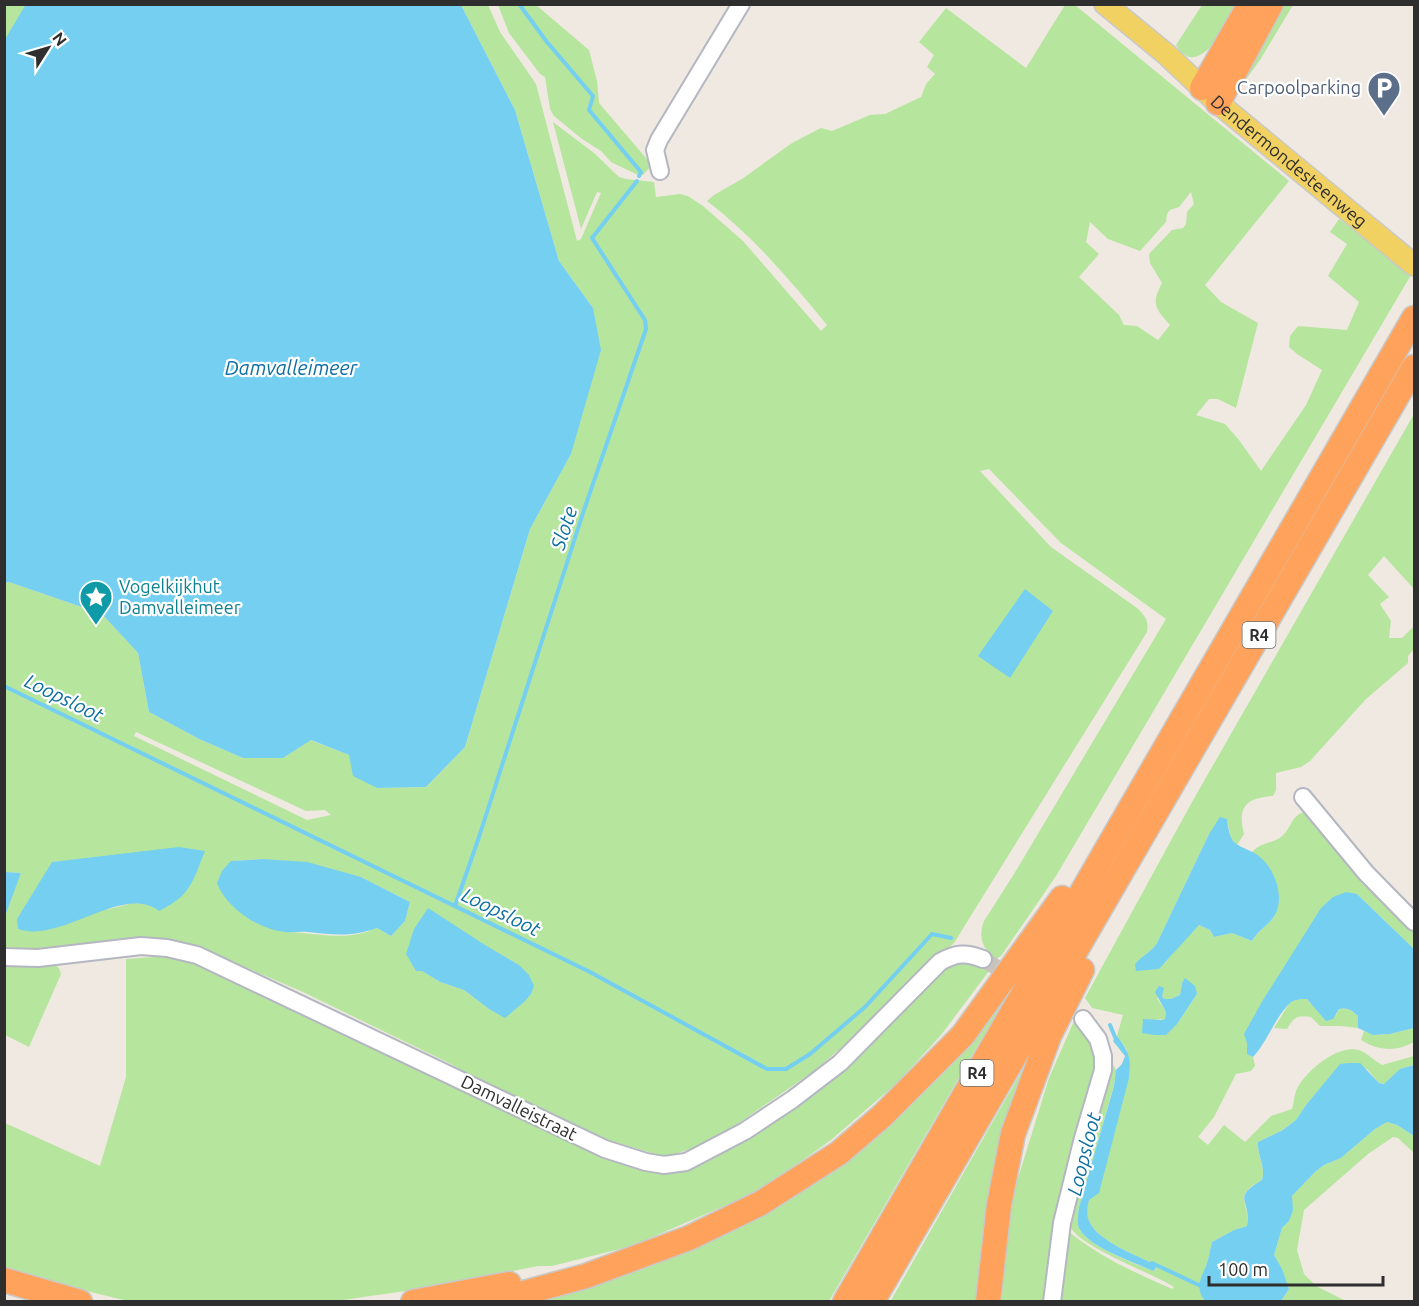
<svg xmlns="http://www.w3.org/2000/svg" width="1419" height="1306" viewBox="0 0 1419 1306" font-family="Ubuntu,sans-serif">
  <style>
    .green { fill: #b6e59e; fill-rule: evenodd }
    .water { fill: #75cff0 }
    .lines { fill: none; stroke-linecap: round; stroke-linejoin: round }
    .stream { stroke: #75cff0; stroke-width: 4 }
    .minor-tunnel { stroke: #c8c4bd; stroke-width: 16; stroke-dasharray: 16 8; stroke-linecap: butt }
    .minor-casing { stroke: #b4b7c1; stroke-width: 20 }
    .major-casing { stroke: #c9c9c9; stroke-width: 24 }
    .highway-casing { stroke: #c9c9c9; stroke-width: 27 }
    .minor { stroke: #fff; stroke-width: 16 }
    .major { stroke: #f2d163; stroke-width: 21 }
    .highway { stroke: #ffa35c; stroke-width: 24 }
    .labels { text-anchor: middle; stroke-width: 4.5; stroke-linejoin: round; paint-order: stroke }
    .shield { fill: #fff; stroke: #6d6d6d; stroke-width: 1.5 }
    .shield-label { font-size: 16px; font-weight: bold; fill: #2e2e2e }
    .service-label { font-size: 18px; fill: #4e5e75; stroke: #fff; text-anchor: end }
    .street-label { font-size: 18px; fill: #2e2e2e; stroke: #fff }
    .culture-label { font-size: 18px; fill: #0d838f; stroke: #fff; text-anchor: start }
    .water-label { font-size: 20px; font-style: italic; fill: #0d6fa3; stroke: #fff }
  </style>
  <rect width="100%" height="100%" fill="#efe9e1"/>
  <g class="green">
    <polygon points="5,4 26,5 5,41 4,5"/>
    <path d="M 461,5 L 488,5 L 500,32 L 536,84 L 577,241 L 581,239 L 601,193 L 597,192 L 581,229 L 553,122 L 594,153 L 619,177 L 626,179 L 654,182 L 656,197 L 680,194 L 688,196 L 703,206 L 743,241 L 821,331 L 827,325 C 790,280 753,236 707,201 L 714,195 L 742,179 L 792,143 L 821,128 L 832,131 L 870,115 L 885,114 L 921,97 L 926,84 L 935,74 L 927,67 L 934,55 L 919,42 L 946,8 L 1026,68 L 1065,5 L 1075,5 L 1289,181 L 1205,285 L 1221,302 L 1258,323 L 1236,408 L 1218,399 L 1209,399 L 1196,415 L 1225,424 L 1239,440 L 1261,471 L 1306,405 L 1322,370 L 1297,354 L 1289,347 L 1290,336 L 1298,326 L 1347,330 L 1359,302 L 1328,276 L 1347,244 L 1330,232 L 1339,219 L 1411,275 L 1056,876 L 1001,956 L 996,959 C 982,949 978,937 984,921 L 1014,874 L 1166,619 L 1061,543 L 989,469 L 980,471 L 1051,547 L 1137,608 C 1145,616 1149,620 1147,632 L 954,943 L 905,984 L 856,1035 L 814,1071 L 733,1127 L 700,1146 L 665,1157 L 602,1138 L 465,1073 L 453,1065 L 303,992 L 203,949 L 181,941 L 143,939 L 46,953 L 5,950 L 4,916 L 21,873 L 5,872 L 5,583 L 9,582 L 102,614 L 138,653 L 149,712 L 199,739 L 243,758 L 283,758 L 310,740 L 349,755 L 376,788 L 426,787 L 465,747 L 530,529 L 571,454 L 593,308 L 559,261 L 515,110 ZM 1191,192 L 1194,204 L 1187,212 L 1186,224 L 1183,228 L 1172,230 L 1149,254 L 1150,263 L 1162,283 C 1151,304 1155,308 1170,325 L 1158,340 L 1137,326 L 1124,325 L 1119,315 L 1079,277 L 1099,254 L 1086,242 L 1090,222 L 1108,239 L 1140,251 L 1166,222 L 1167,214 L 1170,210 L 1179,207 ZM 136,732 L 306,811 L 325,810 L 331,815 L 307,820 L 134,736 ZM 204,851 L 188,889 L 151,904 L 133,903 L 105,910 L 52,862 ZM 262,859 L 361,877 L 410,902 L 405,921 L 391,936 L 377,928 C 371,930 364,933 358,934 C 334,939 309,932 285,932 L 231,861 ZM 485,946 L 519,965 L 531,994 L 505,1017 L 489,1009 L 464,990 L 440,982 L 422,971 Z"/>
    <polygon points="498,5 536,5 589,50 597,81 599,103 652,165 643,175 636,174 611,162 601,151 582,139 554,116 550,109 545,77 540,74 509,33"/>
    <path d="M 1202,5 L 1240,5 C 1229,21 1198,83 1176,45 Z"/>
    <polygon points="1281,5 1293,5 1260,60 1244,82 1248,68"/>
    <path d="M 1414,414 L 1414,589 L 1384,556 L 1368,575 L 1389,597 L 1380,604 L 1391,621 L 1389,638 L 1402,638 L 1414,626 L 1414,649 L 1408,656 L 1408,663 L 1366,699 L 1310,761 L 1301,767 L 1276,773 L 1276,790 L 1273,796 C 1246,798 1237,807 1244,834 L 1237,845 L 1231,839 L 1227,819 L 1209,834 L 1157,943 C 1151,952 1142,956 1135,965 L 1165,963 L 1187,936 L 1199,925 L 1210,930 L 1214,937 L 1232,933 L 1252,941 C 1258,930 1272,923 1276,913 C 1285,892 1270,863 1252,852 C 1263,840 1275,845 1285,833 C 1292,825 1293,814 1305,812 L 1313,818 L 1414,928 L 1414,949 L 1357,894 L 1248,1043 L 1247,1054 L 1253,1057 L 1255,1066 L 1251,1071 L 1236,1074 L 1214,1117 L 1198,1137 L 1208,1145 L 1224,1125 L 1245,1142 L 1271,1116 L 1292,1109 C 1294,1103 1294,1097 1296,1091 C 1304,1072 1337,1044 1359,1050 C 1367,1053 1375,1061 1382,1065 L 1414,1056 L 1414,1065 L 1400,1069 L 1385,1084 L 1379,1083 L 1367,1069 L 1341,1064 L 1306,1105 L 1296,1120 L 1283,1130 L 1258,1142 C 1257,1156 1266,1167 1262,1180 C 1230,1198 1251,1200 1247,1226 L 1234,1230 L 1212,1242 C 1210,1250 1209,1258 1206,1266 C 1201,1279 1195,1288 1205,1301 L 1059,1302 L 1068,1231 C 1101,1258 1134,1272 1172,1289 L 1174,1287 C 1152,1273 1083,1248 1071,1228 C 1070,1226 1070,1221 1069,1219 L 1108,1061 L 1112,1062 L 1116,1070 L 1114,1085 L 1079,1207 C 1078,1215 1076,1223 1080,1230 C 1090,1247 1136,1265 1155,1271 L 1156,1265 C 1137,1256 1095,1240 1088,1219 C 1086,1212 1087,1207 1089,1200 L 1127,1050 L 1117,1036 L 1123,1015 L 1092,1008 L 1085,998 L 1192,802 ZM 1182,983 L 1197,994 L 1177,1024 L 1154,1020 L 1165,1019 L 1166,1012 L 1157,998 L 1162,996 L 1164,999 L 1171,999 L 1180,995 Z"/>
    <path d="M 154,957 L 178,958 L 202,967 L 598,1153 L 693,1167 L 737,1145 L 773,1122 L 942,969 C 960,962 973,960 989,971 L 941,1035 L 898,1082 L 831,1140 L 761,1190 L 632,1246 L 552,1266 L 538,1266 L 426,1288 L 329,1302 L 128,1301 L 53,1283 L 5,1268 L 5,1123 L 100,1166 L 126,1077 L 126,959 Z"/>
    <polygon points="5,963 55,965 59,968 61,974 29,1047 5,1035"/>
    <path d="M 1300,999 L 1307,999 L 1310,1003 L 1336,1015 L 1339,1009 C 1347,1007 1352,1010 1358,1016 L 1358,1028 L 1341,1026 L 1320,1026 L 1311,1017 C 1296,1016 1295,1016 1287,1029 L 1274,1028 L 1290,1002 Z"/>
    <polygon points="998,1005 999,1012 979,1043 829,1301 529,1302 611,1277 725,1235 787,1200"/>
    <polygon points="1074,1021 1090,1042 1095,1060 1091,1083 1058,1201 1047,1301 1000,1302 1003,1258 1015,1188 1049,1078"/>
    <path d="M 1414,1028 L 1414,1042 C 1396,1052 1379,1051 1361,1040 L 1364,1031 C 1380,1039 1398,1032 1414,1028 Z"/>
    <path d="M 1028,1060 C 1005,1140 980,1218 976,1301 L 890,1302 Z"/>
    <polygon points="1387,1122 1397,1125 1414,1136 1414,1153 1398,1138 1393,1137 1368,1154 1304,1210 1297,1250 1304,1274 1316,1286 1346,1301 1281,1301 1289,1289 1274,1255 1282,1228 1289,1221 1291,1197 1315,1172 1324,1165 1341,1158 1375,1129"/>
  </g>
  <g class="water">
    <polygon points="26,4 461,5 515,110 559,261 593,308 601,350 571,454 530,529 465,747 426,787 377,788 353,776 349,755 311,740 283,758 243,758 199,739 149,712 138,653 102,614 9,582 5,583 4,41"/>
    <polygon points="1025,589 1053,611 1010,678 978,656"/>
    <path d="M 1220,817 L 1227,819 C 1228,826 1229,835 1233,841 C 1241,849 1253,850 1261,858 C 1275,870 1284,896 1276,913 C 1271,924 1258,930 1252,941 L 1232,933 L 1214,937 L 1210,930 L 1199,925 L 1159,969 L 1136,971 L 1135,964 C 1142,956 1151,952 1157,943 L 1209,834 Z"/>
    <path d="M 179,847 L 205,851 C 192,883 191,895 159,911 C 123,883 61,944 18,929 L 17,919 L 52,862 Z"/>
    <path d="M 262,859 L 307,862 L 361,877 L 410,902 L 405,921 L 391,936 L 377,928 C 352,937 335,935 308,932 C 301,931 293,933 285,932 C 258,929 226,908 217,883 L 222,871 L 231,861 Z"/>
    <polygon points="5,872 21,873 5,916 4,872"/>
    <path d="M 1346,892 L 1357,894 L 1414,949 L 1414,1028 L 1390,1034 L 1373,1035 L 1358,1028 L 1358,1016 C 1352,1010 1347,1007 1339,1009 L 1333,1019 L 1326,1021 L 1307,999 C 1301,999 1294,999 1289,1004 C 1274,1019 1268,1041 1253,1057 L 1247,1054 L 1247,1043 L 1244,1034 L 1263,1000 L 1321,908 L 1333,897 Z"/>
    <polygon points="428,908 485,945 519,965 529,975 534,986 531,994 524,1002 505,1018 489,1009 464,990 440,982 422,971 416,971 406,954 414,929"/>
    <polygon points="1185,978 1195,986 1197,994 1177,1024 1166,1035 1155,1035 1142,1033 1143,1019 1161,1020 1165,1019 1166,1012 1155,992 1159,986 1164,988 1162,996 1164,999 1171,999 1180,995 1182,983"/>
    <path d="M 1117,1036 C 1130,1054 1131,1057 1129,1078 L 1099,1193 L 1089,1200 C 1087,1208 1086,1215 1090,1223 C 1100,1242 1137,1256 1157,1265 L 1154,1271 C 1135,1263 1091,1248 1080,1230 C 1076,1223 1078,1215 1079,1207 L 1114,1086 L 1116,1070 L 1122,1064 L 1125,1056 L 1113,1041 Z"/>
    <path d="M 1349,1063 L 1360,1063 L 1379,1083 L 1384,1084 L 1400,1069 L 1414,1065 L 1414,1136 L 1397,1125 L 1387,1122 L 1375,1129 L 1341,1158 L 1324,1165 L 1315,1172 L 1292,1196 L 1293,1210 L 1289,1221 L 1282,1228 L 1274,1255 L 1282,1269 L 1289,1289 L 1281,1301 L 1205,1301 C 1195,1288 1200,1280 1206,1266 C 1209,1258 1210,1250 1212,1242 L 1234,1230 L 1247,1226 C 1252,1199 1230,1199 1262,1180 C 1266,1166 1257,1156 1258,1142 L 1283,1130 L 1296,1120 L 1306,1105 L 1340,1064 Z"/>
  </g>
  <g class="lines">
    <g class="stream">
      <polyline points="519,4 547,42 593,96 589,110 641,172 639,176"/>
      <polyline points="4,686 590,972 767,1069 786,1069 810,1054 865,1007 932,934 951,938"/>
      <polyline points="455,906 479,837 583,513 646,329 645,320 592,238 637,181"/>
      <polyline points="1110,1025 1117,1042"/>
      <polyline points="1152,1263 1203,1287"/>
    </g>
    <polyline class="minor-tunnel" points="983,959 1015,979"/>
    <g class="minor-casing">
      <g id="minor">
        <polyline points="660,171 655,150 659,140 741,4"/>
        <polyline points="1303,797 1366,873 1414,922"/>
        <path d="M 4,957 L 38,958 L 141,946 L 167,948 L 197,955 L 605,1149 L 646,1162 L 664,1165 L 686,1162 L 745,1131 L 793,1099 L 840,1063 L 940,962 C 956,953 966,952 983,959"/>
        <polyline points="1052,1302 1062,1223 1083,1138 1103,1070 1103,1056 1098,1039 1083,1019"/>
      </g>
    </g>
    <g class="major-casing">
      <g id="major">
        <path id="s1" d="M 1105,4 L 1166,54 L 1218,103 L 1414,265"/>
      </g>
    </g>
    <g class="highway-casing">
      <g id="highway">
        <polyline points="1202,88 1250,4"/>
        <polyline points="1218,103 1271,4"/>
        <polyline points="4,1280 80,1302"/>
        <polyline points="413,1302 509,1284"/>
        <polyline points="491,1302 586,1276 689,1238 761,1203 839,1153 882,1116 963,1035 1062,898"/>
        <polyline points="845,1302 1414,318"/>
        <polyline points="872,1302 1414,367"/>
        <polyline points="988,1302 999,1205 1013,1134 1049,1036 1082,970"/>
      </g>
    </g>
    <use href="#minor" class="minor"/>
    <use href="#major" class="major"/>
    <use href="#highway" class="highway"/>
  </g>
  <defs>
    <g id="parking-pin" transform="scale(1.725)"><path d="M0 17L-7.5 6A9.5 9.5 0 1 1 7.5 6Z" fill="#5c6f8a" stroke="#fff"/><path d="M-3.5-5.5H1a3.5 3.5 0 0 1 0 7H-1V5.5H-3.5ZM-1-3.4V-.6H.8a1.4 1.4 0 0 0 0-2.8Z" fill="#fff"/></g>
    <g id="sight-pin" transform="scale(1.725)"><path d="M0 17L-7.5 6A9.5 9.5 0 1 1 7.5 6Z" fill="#0f9aa8" stroke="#fff"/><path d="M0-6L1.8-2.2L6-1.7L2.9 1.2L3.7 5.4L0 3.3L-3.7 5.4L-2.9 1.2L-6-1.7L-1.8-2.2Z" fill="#fff"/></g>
  </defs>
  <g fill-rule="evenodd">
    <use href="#parking-pin" x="1384" y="88"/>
    <use href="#sight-pin" x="96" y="597"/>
  </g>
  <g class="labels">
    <g class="shield">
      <rect x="1242.5" y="622" width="33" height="26" rx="4.5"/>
      <rect x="960.5" y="1060" width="33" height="26" rx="4.5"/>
    </g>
    <g class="shield-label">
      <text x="1259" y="641">R4</text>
      <text x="977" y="1079">R4</text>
    </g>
    <g class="service-label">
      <text x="1361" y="94">Carpoolparking</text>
    </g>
    <g class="street-label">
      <text dy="6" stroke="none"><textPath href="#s1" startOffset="242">Dendermondesteenweg</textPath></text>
      <text transform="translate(519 1108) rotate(26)" y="6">Damvalleistraat</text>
    </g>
    <g class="culture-label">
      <text x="119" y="593">Vogelkijkhut<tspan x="119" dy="21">Damvalleimeer</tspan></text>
    </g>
    <g class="water-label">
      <text x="291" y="375">Damvalleimeer</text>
      <text transform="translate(564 528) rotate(-72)" y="7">Slote</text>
      <text transform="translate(64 698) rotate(26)" y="7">Loopsloot</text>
      <text transform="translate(501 912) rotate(26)" y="7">Loopsloot</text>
      <text transform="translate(1084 1154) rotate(-76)" y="7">Loopsloot</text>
    </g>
  </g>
  <rect width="1419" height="1306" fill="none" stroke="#2e2e2e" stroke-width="12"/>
  <g transform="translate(48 48) rotate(53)" stroke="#ffffff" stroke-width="4.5" paint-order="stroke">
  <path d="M0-4.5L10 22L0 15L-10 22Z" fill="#2e2e2e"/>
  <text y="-9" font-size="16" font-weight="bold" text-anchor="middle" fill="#2e2e2e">N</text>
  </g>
  <path d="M1209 1276v9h174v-9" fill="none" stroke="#2e2e2e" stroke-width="3"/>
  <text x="1218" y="1276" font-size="18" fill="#2e2e2e" stroke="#ffffff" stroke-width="4.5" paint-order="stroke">100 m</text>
</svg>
